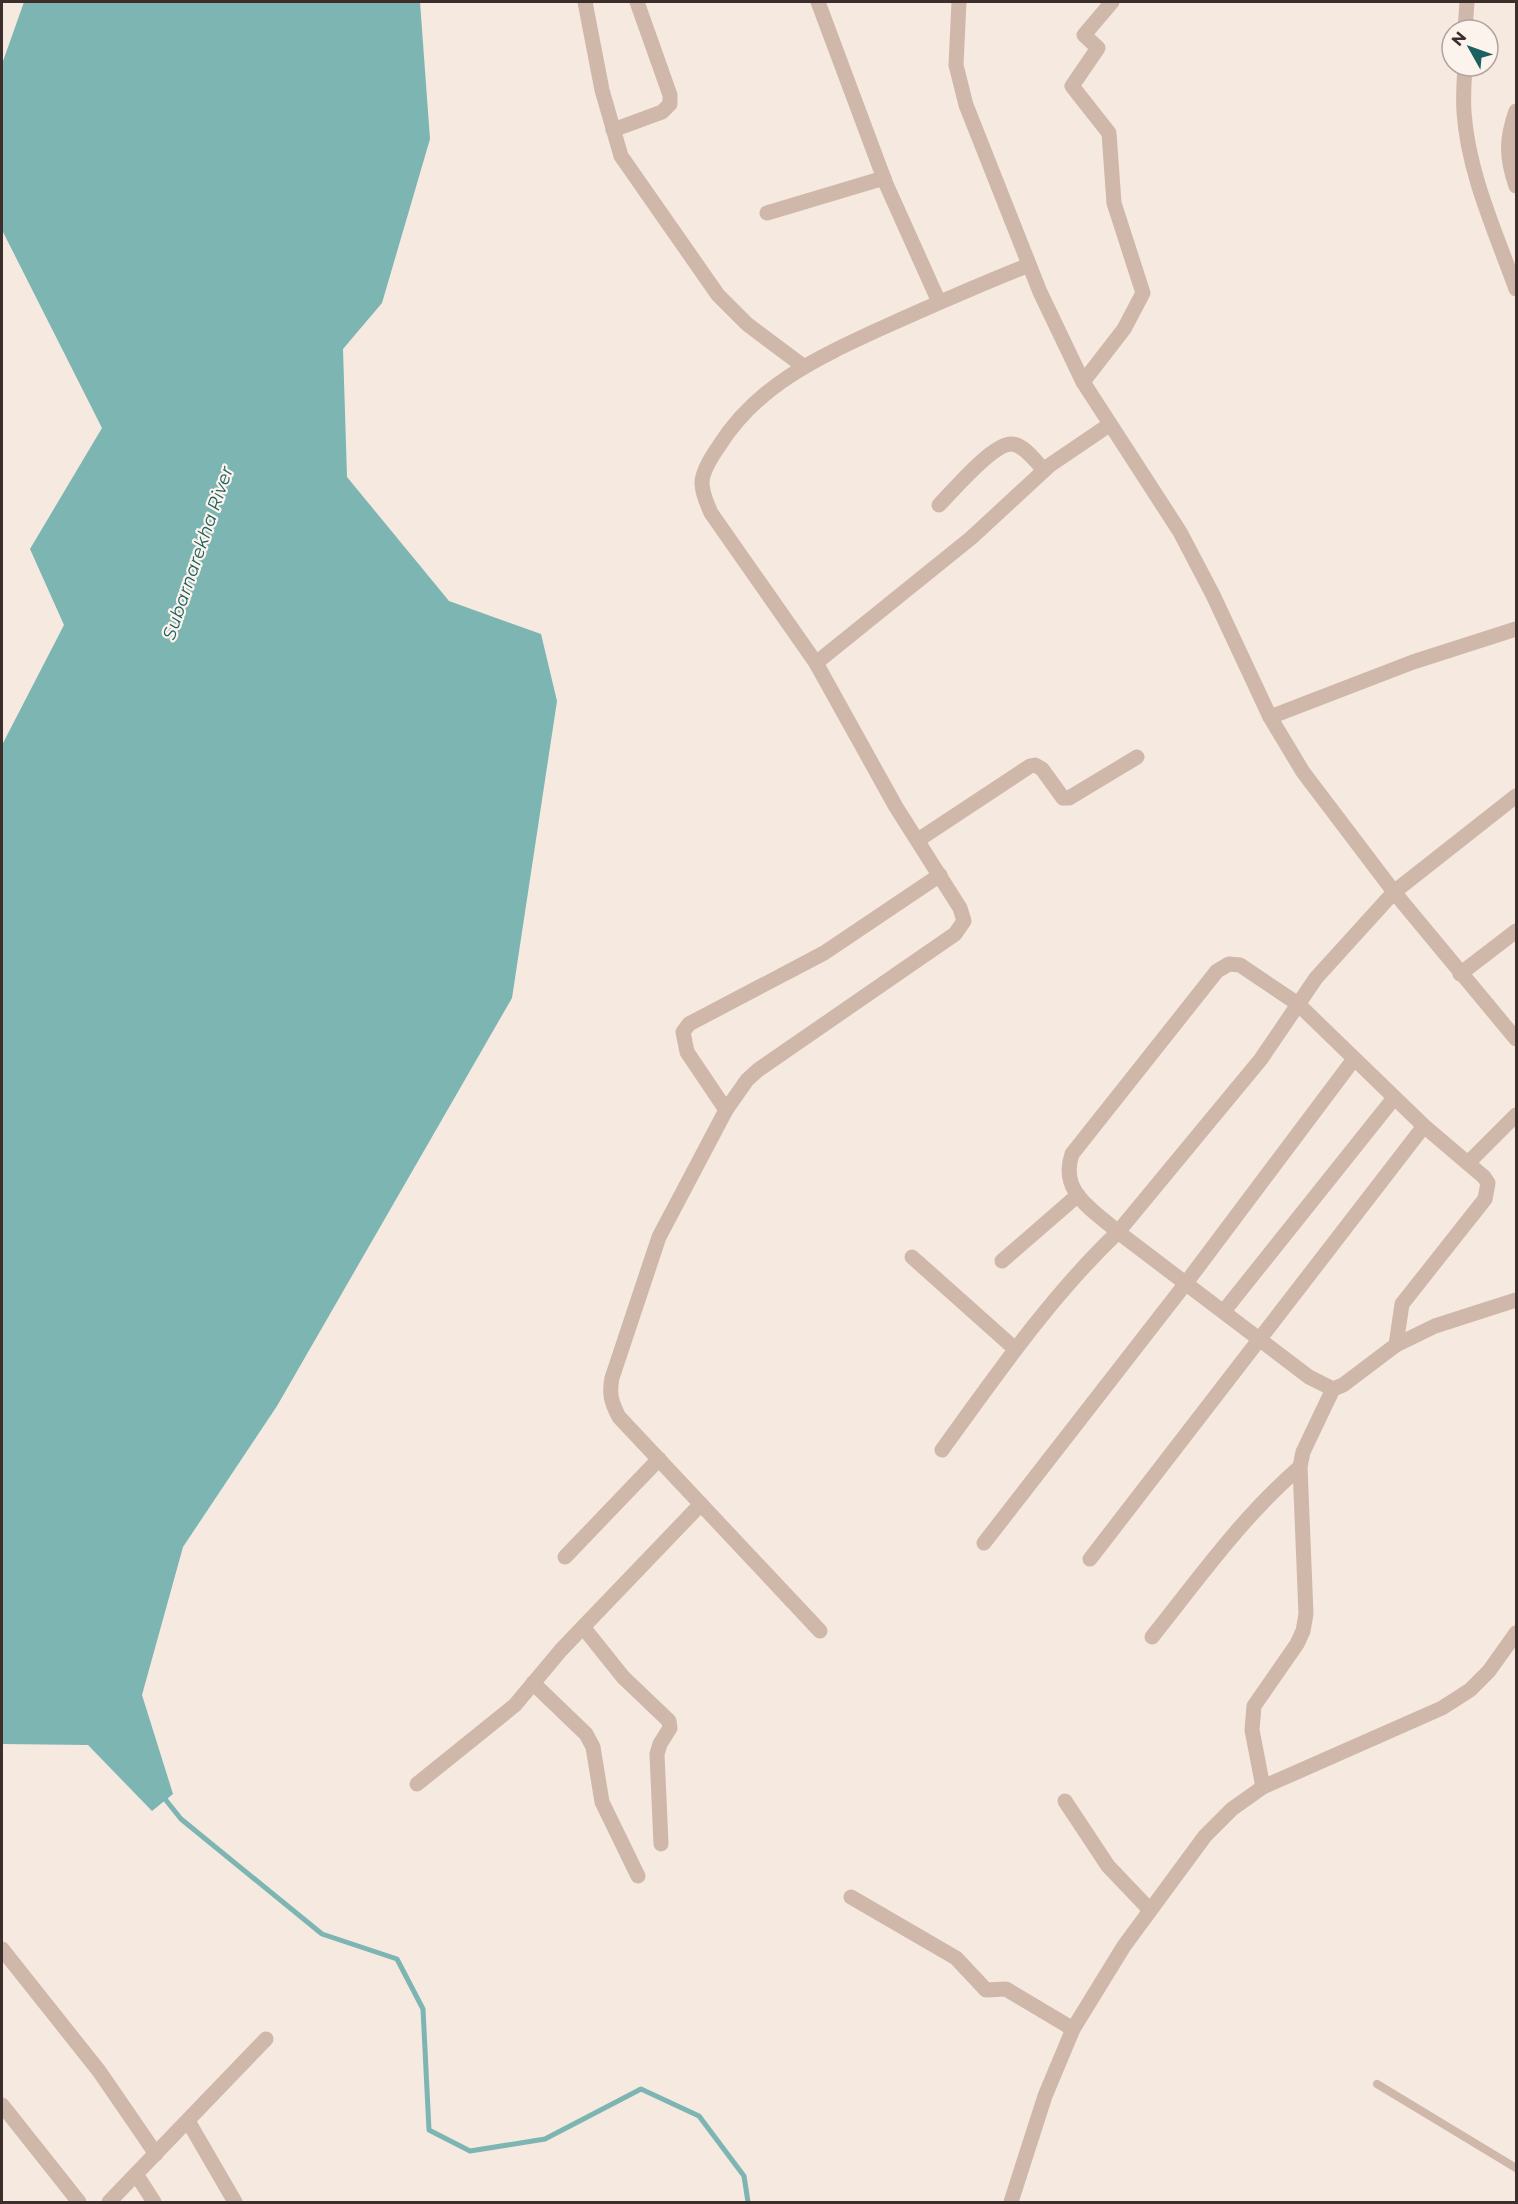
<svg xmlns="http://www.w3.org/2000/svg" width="1518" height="2204" viewBox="0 0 1518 2204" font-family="Montserrat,sans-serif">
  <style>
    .water { fill: #7cb5b2 }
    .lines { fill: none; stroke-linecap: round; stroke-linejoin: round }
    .stream { stroke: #7cb5b2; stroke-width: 5 }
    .lane { stroke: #cfb7aa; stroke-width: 8 }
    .street { stroke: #cfb7aa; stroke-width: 15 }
    .labels { text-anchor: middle; stroke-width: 4.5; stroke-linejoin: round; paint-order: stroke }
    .water-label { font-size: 18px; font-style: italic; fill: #1b615f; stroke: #fcf3ed }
  </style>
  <rect width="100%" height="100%" fill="#f5e9e0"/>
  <polygon class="water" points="24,2 420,2 430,139 382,303 343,349 347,477 449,601 541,634 557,701 512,998 277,1406 183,1547 142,1695 173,1794 152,1811 88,1745 2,1744 2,745 64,625 30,549 102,428 2,230 2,64"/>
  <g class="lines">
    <polyline class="stream" points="161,1794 181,1819 322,1934 397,1959 423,2009 429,2130 470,2151 545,2139 641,2089 699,2116 744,2176 748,2202"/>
    <polyline class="lane" points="1377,2084 1516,2168"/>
    <g class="street">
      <polyline points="585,2 602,90 621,156 718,295 747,324 803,366"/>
      <polyline points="818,2 886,184 939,302"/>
      <polyline points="959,2 956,65 966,105 1040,292 1083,382 1180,532 1213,595 1270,717 1303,772 1394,892 1516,1039"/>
      <polyline points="1465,30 1467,2"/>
      <path d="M 1465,66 C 1464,81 1463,97 1464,112 C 1468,173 1496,233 1516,289"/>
      <path d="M 1516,111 C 1506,139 1506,157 1516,186"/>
      <polyline points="613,130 662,112 670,104 670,95 637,2"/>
      <polyline points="767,213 884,178"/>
      <polyline points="1083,382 1124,329 1143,293 1114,203 1109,133 1072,86 1098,48 1084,35 1112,2"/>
      <path d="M 939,505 C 953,491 992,444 1011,444 C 1024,444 1036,462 1044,470"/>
      <polyline points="816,663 971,538 1050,465 1109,425"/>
      <polyline points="1270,717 1413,662 1516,629"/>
      <polyline points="918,840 1030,766 1035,765 1042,769 1063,798 1069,798 1137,757"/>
      <polyline points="1460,974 1516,931"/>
      <polyline points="726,1110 687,1052 683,1032 689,1024 824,953 940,875"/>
      <polyline points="1468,1163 1516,1115"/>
      <polyline points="912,1257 1015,1349"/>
      <polyline points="1002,1261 1078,1195"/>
      <polyline points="1224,1311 1394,1098"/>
      <path d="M 1396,1345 L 1402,1304 L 1485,1199 L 1488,1183 L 1484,1177 L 1424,1126 L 1298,1004 L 1240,965 L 1229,964 L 1217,971 L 1072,1154 C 1059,1192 1092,1209 1118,1232 L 1261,1059 L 1316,978 L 1394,892 L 1516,796"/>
      <path d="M 942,1450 C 997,1374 1050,1297 1118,1232 L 1309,1377 L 1333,1389 L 1343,1385 L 1396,1345 L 1435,1326 L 1516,1300"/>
      <polyline points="984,1543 1186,1283 1354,1059"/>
      <polyline points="565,1557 659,1459"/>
      <polyline points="1090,1559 1424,1126"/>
      <polyline points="583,1627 623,1677 669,1721 670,1728 660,1744 657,1754 661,1844"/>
      <path d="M 820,1631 L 619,1417 C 611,1402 609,1393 612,1378 L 659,1237 L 726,1110 L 747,1080 L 758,1070 L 955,934 L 964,921 L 960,908 L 896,807 L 816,663 L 711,513 C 707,503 702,494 702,483 C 702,471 712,456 719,446 C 757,385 819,357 882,328 C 931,306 979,285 1029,265"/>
      <path d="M 1152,1637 C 1199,1578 1243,1516 1300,1467"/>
      <polyline points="533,1683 586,1734 593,1747 602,1802 638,1876"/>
      <polyline points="417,1784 515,1705 561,1650 701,1504"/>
      <polyline points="1263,1787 1252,1730 1254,1706 1297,1644 1303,1631 1306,1614 1300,1467 1303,1452 1333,1389"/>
      <polyline points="1065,1801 1108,1866 1149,1909"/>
      <polyline points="851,1897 956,1958 986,1990 1006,1989 1073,2029"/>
      <polyline points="2,1949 99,2071 156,2154"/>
      <polyline points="2,2105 79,2202"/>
      <polyline points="188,2121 235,2202"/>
      <polyline points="136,2174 154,2202"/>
      <polyline points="109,2202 266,2039"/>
      <polyline points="1011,2202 1045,2096 1073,2029 1124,1946 1205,1836 1232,1809 1263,1787 1442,1708 1470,1690 1489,1671 1516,1633"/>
    </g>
  </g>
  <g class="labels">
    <g class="water-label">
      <text transform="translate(198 553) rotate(-71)" y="6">Subarnarekha River</text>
    </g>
  </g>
  <rect width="1518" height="2204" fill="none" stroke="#3c2e2a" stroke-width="6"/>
  <g transform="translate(1470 48) rotate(310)"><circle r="28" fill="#fcf3ed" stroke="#afa49f" stroke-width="1.5"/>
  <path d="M0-4.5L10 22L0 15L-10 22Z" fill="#1b615f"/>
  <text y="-9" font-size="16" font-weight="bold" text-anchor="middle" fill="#3c2e2a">N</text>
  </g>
</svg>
